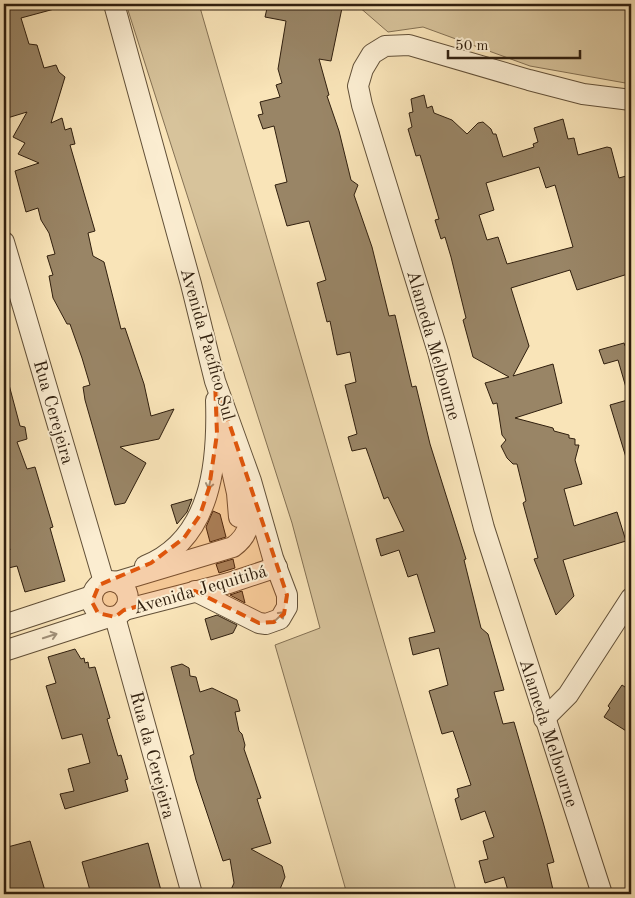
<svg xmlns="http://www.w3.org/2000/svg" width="635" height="898" viewBox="0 0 635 898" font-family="'Old Standard TT',serif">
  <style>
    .green { fill: #d7c39b; stroke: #847154 }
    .building { fill: #998566; stroke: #301f0e; fill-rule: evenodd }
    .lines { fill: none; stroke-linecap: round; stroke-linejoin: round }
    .street-casing { stroke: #625038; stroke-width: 22 }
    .street { stroke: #fbedd1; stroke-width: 20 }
    .oneway { stroke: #a09079 }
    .marked { fill: #df560c; fill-opacity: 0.2; stroke: #df560c; stroke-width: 4; stroke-dasharray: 10 6; stroke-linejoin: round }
    .labels { text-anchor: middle; stroke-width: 4; stroke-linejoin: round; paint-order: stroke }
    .street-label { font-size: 18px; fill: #301f0e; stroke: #fbedd1 }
  </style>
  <rect width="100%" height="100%" fill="#f9e4b8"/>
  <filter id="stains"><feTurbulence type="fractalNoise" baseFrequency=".004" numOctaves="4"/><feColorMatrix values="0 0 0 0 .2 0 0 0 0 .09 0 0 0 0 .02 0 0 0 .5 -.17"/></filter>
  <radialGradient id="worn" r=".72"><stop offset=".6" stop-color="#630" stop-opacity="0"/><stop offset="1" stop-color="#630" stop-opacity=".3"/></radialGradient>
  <g class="green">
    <polygon points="126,4 199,4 457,894 347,894 275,645 320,628 292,523"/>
    <polygon points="351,4 631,4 631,84 530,66 423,27 388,32 358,6"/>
  </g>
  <g class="building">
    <polygon points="4,4 57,4 58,8 21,18 29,44 37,45 44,68 56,65 59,72 65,77 51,123 62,118 65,130 71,128 75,144 70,145 95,231 88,233 93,256 104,262 121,329 125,328 144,384 151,416 174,409 159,439 120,447 146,463 125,503 115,505 85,400 83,387 90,385 82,358 70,324 67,324 53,298 49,276 53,275 47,256 55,254 49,233 41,220 38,208 26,212 15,171 39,163 18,154 25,143 13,137 27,112 4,119"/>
    <polygon points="268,4 315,4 342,8 331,61 319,59 329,95 327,96 339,131 351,180 358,185 354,195 372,247 389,316 395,315 412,387 416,386 430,444 466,559 464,560 481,628 488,634 504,690 494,692 503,724 514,722 543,822 554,862 547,864 554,894 509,894 504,877 485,883 479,861 488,859 483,841 494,837 485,811 461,820 455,799 459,797 457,789 471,785 453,731 442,734 429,691 448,685 439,648 413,655 409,638 435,632 417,574 408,577 399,550 381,556 376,539 404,531 388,497 384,499 366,448 352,451 348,437 357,434 345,385 356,382 350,352 337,355 330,321 327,322 317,283 326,280 309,221 287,226 275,185 287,182 274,126 263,129 258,115 263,114 260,102 280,97 276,85 282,83 278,69 286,21 265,17"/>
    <path d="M 424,95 L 427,108 L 432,106 L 434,113 L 452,120 L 467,134 L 478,123 L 483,122 L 491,129 L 493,134 L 496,134 L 503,157 L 534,147 L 533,144 L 538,142 L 534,128 L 563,119 L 568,139 L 574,138 L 578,155 L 607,147 L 611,148 L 619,178 L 626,176 L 631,197 L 631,211 L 628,212 L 629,218 L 626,219 L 631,237 L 631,273 L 577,290 L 570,270 L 511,288 L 529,346 L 513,376 L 553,364 L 562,403 L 515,418 L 553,428 L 554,431 L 569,435 L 569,438 L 575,439 L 575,445 L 579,445 L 575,460 L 582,484 L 564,489 L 574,526 L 617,512 L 626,541 L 563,560 L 574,596 L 556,615 L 534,559 L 538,558 L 523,503 L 526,501 L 517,464 L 513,464 L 507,458 L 501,446 L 506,440 L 502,435 L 497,403 L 493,404 L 485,383 L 509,377 L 473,357 L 463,320 L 466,318 L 451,257 L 445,237 L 441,239 L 435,220 L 439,219 L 420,155 L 416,156 L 408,129 L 412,127 L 409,113 L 413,112 L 411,99 ZM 539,167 L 546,188 L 555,185 L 573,247 L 507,264 L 498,237 L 487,240 L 479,215 L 494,210 L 486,183 Z"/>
    <polygon points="624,343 625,346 631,344 631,390 627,391 618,360 604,364 599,350"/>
    <polygon points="8,381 20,426 25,427 27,439 17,442 27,469 35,467 53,527 50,528 65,581 25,592 17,566 4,569 4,552 10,550 4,529 4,382"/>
    <polygon points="631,399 631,463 628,464 610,405"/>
    <polygon points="192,499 187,512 177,524 171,505"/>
    <polygon points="213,511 220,514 226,537 210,542 206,527"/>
    <polygon points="233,559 235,568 219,573 216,564"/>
    <polygon points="242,591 245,603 230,595"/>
    <polygon points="217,615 237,625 233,633 211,640 205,619"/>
    <polygon points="75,649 81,659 84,658 85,663 88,662 89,668 95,667 110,718 107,719 118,756 121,755 128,779 125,780 128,791 65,809 60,794 74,791 68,769 90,763 82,734 62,739 46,686 56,683 48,657"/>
    <polygon points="182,664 189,668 190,676 196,677 200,692 212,688 237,700 240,711 235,712 239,731 242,734 245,745 244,749 261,798 257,799 271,843 251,849 282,866 285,877 278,894 229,894 234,883 230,859 223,861 196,780 190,756 194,754 171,667"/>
    <polygon points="622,685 631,691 631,734 604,717 610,708 608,706"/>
    <polygon points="30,841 46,894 4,894 4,848"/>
    <polygon points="148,843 162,894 91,894 82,862"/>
  </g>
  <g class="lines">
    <g class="street-casing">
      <g id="street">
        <polyline points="114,4 191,284 215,381 251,481 273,558 287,595 287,607 280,619 266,624 259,623 195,591"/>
        <polyline points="4,242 104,582"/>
        <polyline points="224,435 237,493 239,517"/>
        <path d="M 145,566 C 212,539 218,462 216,400"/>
        <circle cx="110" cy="599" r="18"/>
        <path d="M 116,582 L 233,547 C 251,534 252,518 246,499"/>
        <polyline points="124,610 229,583 277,567"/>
        <polyline points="115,617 192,894"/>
        <polyline points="4,625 92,596"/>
        <polyline points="4,651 109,617"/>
        <polyline points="544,719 568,695 631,598"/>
        <polyline points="602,894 484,528 438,352 362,105 358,86 363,69 372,54 385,46 409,45 529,80 583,94 631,100"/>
      </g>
    </g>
    <use href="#street" class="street"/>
  </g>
  <defs><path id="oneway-shaft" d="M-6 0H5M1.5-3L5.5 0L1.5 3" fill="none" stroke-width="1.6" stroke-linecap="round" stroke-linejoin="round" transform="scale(1.25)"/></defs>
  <g class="oneway">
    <use href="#oneway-shaft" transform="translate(210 482) rotate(102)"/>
    <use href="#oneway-shaft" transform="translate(279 617) rotate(-43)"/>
    <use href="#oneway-shaft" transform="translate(50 636) rotate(-18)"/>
  </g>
  <path class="marked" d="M 215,381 L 287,595 L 284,614 L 274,622 L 259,623 L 195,591 L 124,610 L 115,617 L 98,613 L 92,602 L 99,585 L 151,563 L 184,538 L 200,515 L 209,488 L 217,434 Z"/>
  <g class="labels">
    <g class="street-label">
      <text transform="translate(208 344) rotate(74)" y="6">Avenida Pacífico Sul</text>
      <text transform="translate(434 345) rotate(74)" y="6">Alameda Melbourne</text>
      <text transform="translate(54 412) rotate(74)" y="6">Rua Cerejeira</text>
      <text transform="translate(200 589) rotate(-16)" y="6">Avenida Jequitibá</text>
      <text transform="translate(549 733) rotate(72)" y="6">Alameda Melbourne</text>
      <text transform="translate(153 755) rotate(75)" y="6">Rua da Cerejeira</text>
    </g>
  </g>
  <rect width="635" height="898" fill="none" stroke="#f9e4b8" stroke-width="20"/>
  <rect x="5" y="5" width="625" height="888" fill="none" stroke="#301f0e" stroke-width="2.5"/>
  <rect x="10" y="10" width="615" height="878" fill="none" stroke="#301f0e"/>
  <path d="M448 50v8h132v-8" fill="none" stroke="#301f0e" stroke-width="2.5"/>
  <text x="455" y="50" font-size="15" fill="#301f0e" stroke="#fbedd1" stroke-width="4" paint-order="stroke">50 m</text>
  <rect width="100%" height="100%" filter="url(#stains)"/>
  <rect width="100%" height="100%" fill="url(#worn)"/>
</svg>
